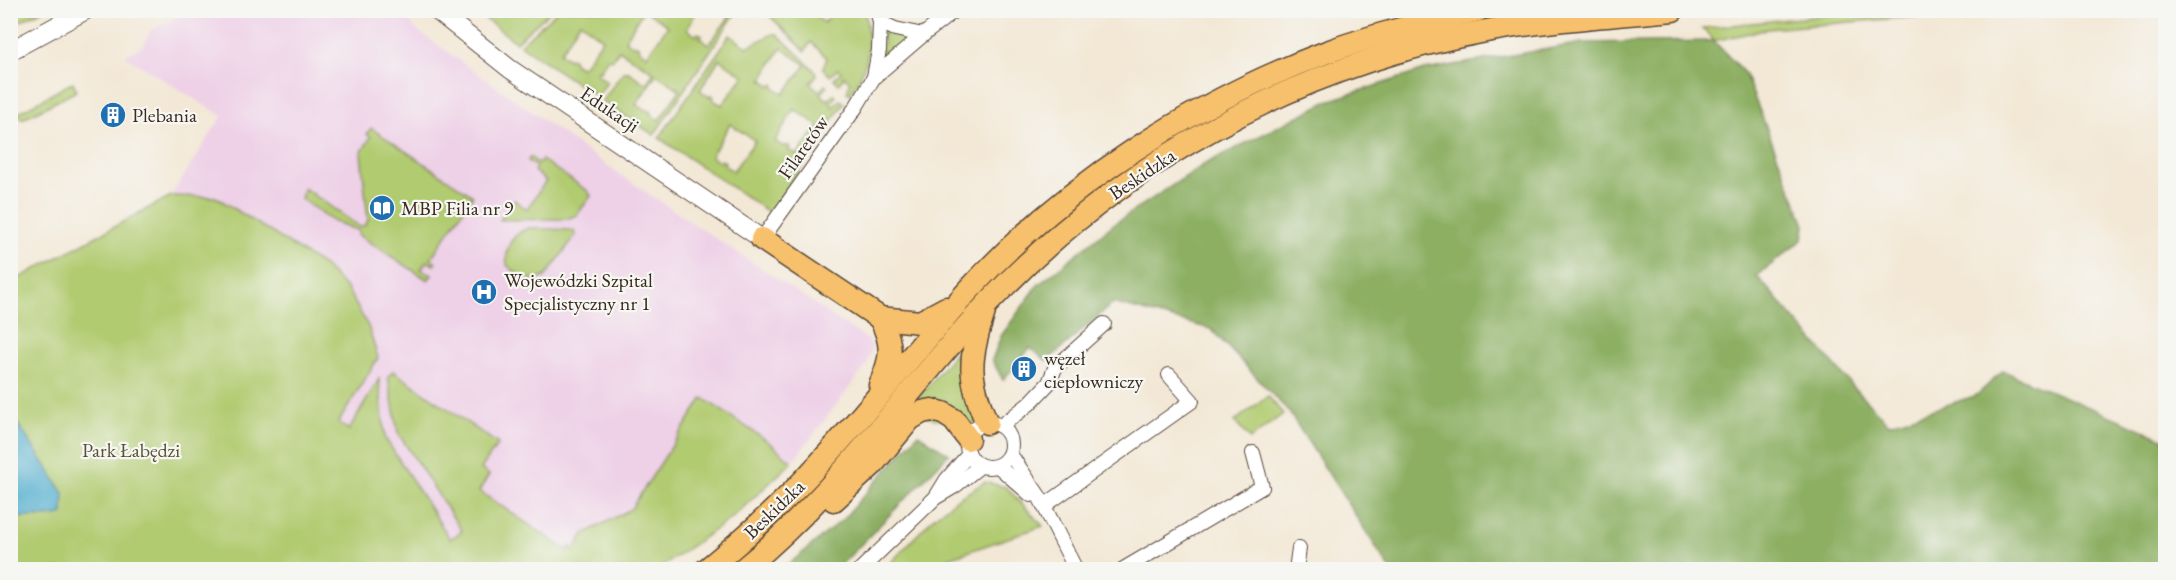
<svg xmlns="http://www.w3.org/2000/svg" width="2176" height="580" viewBox="0 0 2176 580" font-family="'EB Garamond',serif">
  <style>
    .built { fill: #eed0e7 }
    .green { fill: #b1cb70; stroke: #767a47; stroke-width: 1.5; fill-rule: evenodd }
    .forest { fill: #8caf62; stroke: #646c40; stroke-width: 1.5 }
    .water { fill: #51aecf; stroke: #466c76; stroke-width: 1.5 }
    .lines { fill: none; stroke-linecap: round; stroke-linejoin: round }
    .minor-casing { stroke: #57463a; stroke-width: 16 }
    .tertiary-casing { stroke: #57463a; stroke-width: 20 }
    .primary-casing { stroke: #57463a; stroke-width: 25 }
    .minor { stroke: #fff; stroke-width: 14 }
    .tertiary { stroke: #fff; stroke-width: 18 }
    .primary { stroke: #f7c06c; stroke-width: 22 }
    .labels { text-anchor: middle; stroke-width: 4.5; stroke-linejoin: round; paint-order: stroke }
    .street-label { font-size: 20px; fill: #3b2a1e; stroke: #f6f6f2 }
    .poi-label { font-size: 20px; fill: #3b2a1e; stroke: #f6f6f2; text-anchor: start }
    .park-label { font-size: 20px; fill: #585232; stroke: #f6f6f2 }
  </style>
  <rect width="100%" height="100%" fill="#f6f6f2"/>
  <filter id="ink" filterUnits="userSpaceOnUse"><feTurbulence type="fractalNoise" baseFrequency=".0167" numOctaves="2"/><feDisplacementMap in="SourceGraphic" scale="12" xChannelSelector="R" yChannelSelector="G"/><feConvolveMatrix kernelMatrix="1 2 1 2 8 2 1 2 1" color-interpolation-filters="sRGB"/></filter>
  <filter id="wash" filterUnits="userSpaceOnUse"><feTurbulence type="fractalNoise" baseFrequency=".008" numOctaves="4" result="noise"/><feDisplacementMap in="SourceGraphic" scale="24" xChannelSelector="R" yChannelSelector="G"/><feGaussianBlur stdDeviation="1.35" result="paint"/><feColorMatrix in="noise" values="0 0 0 0 0 0 0 0 0 0 0 0 0 0 0 0 0 1.4 0 .05"/><feComposite in="paint" operator="in"/></filter>
  <g filter="url(#wash)">
    <rect width="100%" height="100%" fill="#f3e8d6"/>
    <polygon class="built" points="190,11 400,11 418,31 619,174 867,339 872,347 867,365 792,462 732,518 658,569 427,569 125,219 171,196 222,116 125,56 144,45 151,30"/>
    <g class="green">
      <polygon points="13,10 41,10 41,11 11,26 11,11"/>
      <path d="M 558,10 L 643,11 L 625,40 L 634,46 L 635,44 L 639,47 L 638,49 L 647,55 L 668,26 L 646,11 L 697,11 L 687,29 L 696,36 L 698,33 L 702,35 L 700,38 L 709,44 L 731,15 L 725,11 L 737,11 L 654,135 L 602,101 L 623,72 L 629,72 L 646,84 L 654,72 L 619,50 L 612,60 L 608,58 L 600,71 L 598,70 L 596,73 L 607,82 L 597,97 L 520,45 ZM 580,22 L 603,39 L 582,68 L 574,63 L 573,59 L 570,58 L 569,59 L 560,53 ZM 656,74 L 680,90 L 659,120 L 650,114 L 651,112 L 636,105 Z"/>
      <polygon points="475,11 551,11 516,42"/>
      <path d="M 765,11 L 809,11 L 813,13 L 815,11 L 817,14 L 816,16 L 824,23 L 834,11 L 865,11 C 871,46 871,63 850,94 L 847,92 L 850,82 L 844,76 L 839,84 L 834,79 L 841,72 L 838,69 L 830,76 L 823,68 L 827,58 L 811,42 L 805,51 Z"/>
      <polygon points="1869,11 1984,11 1767,29 1714,41 1703,28"/>
      <polygon points="884,30 909,38 880,64"/>
      <path d="M 773,34 L 777,34 L 816,72 L 817,76 L 810,83 L 819,91 L 825,85 L 827,87 L 821,94 L 827,100 L 834,94 L 836,96 L 830,103 L 833,107 L 840,100 L 844,103 L 770,213 L 659,138 L 730,35 L 747,47 ZM 781,48 L 806,65 L 784,94 L 775,88 L 774,84 L 771,86 L 762,79 ZM 719,59 L 744,76 L 722,105 L 713,100 L 714,97 L 711,94 L 709,97 L 700,90 ZM 794,109 L 819,126 L 797,155 L 788,150 L 790,147 L 786,145 L 784,147 L 775,141 ZM 730,124 L 755,141 L 733,171 L 724,165 L 725,162 L 722,160 L 720,162 L 711,156 Z"/>
      <polygon points="73,82 76,89 75,92 22,119 16,114"/>
      <polygon points="371,128 473,196 431,258 436,262 434,265 427,261 421,269 432,275 428,280 358,235 359,231 333,221 301,199 304,188 360,227 365,225 368,220 361,153 371,137 367,134"/>
      <polygon points="530,157 539,164 542,160 588,191 591,196 577,215 567,219 500,220 514,200 527,209 546,181 534,171 536,167 528,161"/>
      <polygon points="171,196 216,197 324,266 347,289 368,326 378,358 338,423 349,430 379,379 385,438 450,539 462,531 398,433 388,377 393,371 498,444 481,469 489,475 479,491 568,551 570,547 574,550 584,534 631,509 703,398 769,442 792,462 732,518 658,569 11,569 10,283"/>
      <path d="M 529,228 L 570,230 L 574,231 L 576,235 L 546,276 C 532,285 517,275 507,265 C 505,247 512,234 529,228 Z"/>
      <polygon points="966,340 979,419 968,427 906,412"/>
      <polygon points="1268,396 1283,414 1250,439 1235,421"/>
      <polygon points="985,482 1006,487 1043,526 917,569 885,569 933,518 957,499"/>
    </g>
    <g class="forest">
      <polygon points="1714,41 1745,74 1805,225 1803,239 1757,276 1856,390 1889,424 1977,395 2003,371 2165,439 2165,569 1390,569 1289,412 1211,329 1113,303 1047,361 1030,348 1003,380 992,360 1001,336 1038,285 1115,223 1205,164 1328,101 1425,70 1582,43"/>
      <polygon points="918,434 949,454 837,569 783,569 843,519"/>
    </g>
    <path class="water" d="M 11,414 L 64,493 L 63,514 C 46,521 26,512 11,521 Z"/>
  </g>
  <g filter="url(#ink)">
    <g class="lines">
      <g class="minor-casing">
        <g id="minor">
          <polyline points="880,22 895,29 923,35"/>
          <polyline points="874,77 923,35 955,10"/>
          <polyline points="762,239 856,107 874,77 879,50 880,22 877,10"/>
          <circle cx="989" cy="445" r="22"/>
          <polyline points="1001,426 1029,404 1049,383 1055,368 1104,324"/>
          <polyline points="1010,454 1039,496 1076,570"/>
          <polyline points="998,466 1031,495"/>
          <polyline points="938,496 955,486 980,466"/>
          <polyline points="1044,506 1192,401 1169,375"/>
          <polyline points="860,570 936,497 947,479 969,454"/>
          <polyline points="1122,570 1262,487 1253,453"/>
          <polyline points="1296,570 1299,548"/>
        </g>
      </g>
      <g class="tertiary-casing">
        <g id="tertiary">
          <polyline points="436,10 510,69 762,239"/>
          <polyline points="10,51 86,10"/>
        </g>
      </g>
      <g class="primary-casing">
        <g id="primary">
          <polyline points="762,239 880,318 920,322 946,308"/>
          <path d="M 984,312 C 969,359 967,377 987,423"/>
          <path d="M 880,385 C 892,358 894,345 880,318"/>
          <polyline points="834,500 872,465 910,419 922,412 932,410 943,413 954,420 968,439"/>
          <path d="M 706,570 C 745,538 783,504 817,466 C 869,410 916,349 967,292 C 1065,184 1192,103 1327,52 C 1376,34 1427,22 1478,10"/>
          <path d="M 742,570 C 837,494 905,391 988,303 C 1118,165 1294,67 1481,32 C 1544,20 1609,16 1673,10"/>
        </g>
      </g>
      <use href="#minor" class="minor"/>
      <use href="#tertiary" class="tertiary"/>
      <use href="#primary" class="primary"/>
    </g>
  </g>
  <defs>
    <g id="building-disc" transform="scale(1.35)"><circle r="9.5" fill="#1f6fb2" stroke="#f6f6f2"/><path d="M-4-6H4V6H1V3H-1V6H-4ZM-2.5-4.3h1.7v1.8h-1.7ZM.8-4.3h1.7v1.8H.8ZM-2.5-1h1.7V.8h-1.7ZM.8-1h1.7V.8H.8Z" fill="#fff"/></g>
    <g id="library-disc" transform="scale(1.35)"><circle r="9.5" fill="#1f6fb2" stroke="#f6f6f2"/><path d="M-6-4Q-3-5.5-.7-3.5V5Q-3 3-6 4ZM6-4Q3-5.5 .7-3.5V5Q3 3 6 4Z" fill="#fff"/></g>
    <g id="hospital-disc" transform="scale(1.35)"><circle r="9.5" fill="#1f6fb2" stroke="#f6f6f2"/><path d="M-5-5h3v3.5h4V-5h3V5h-3V1.5h-4V5h-3Z" fill="#fff"/></g>
  </defs>
  <g fill-rule="evenodd">
    <use href="#building-disc" x="113" y="115"/>
    <use href="#library-disc" x="382" y="208"/>
    <use href="#hospital-disc" x="484" y="292"/>
    <use href="#building-disc" x="1024" y="369"/>
  </g>
  <g class="labels">
    <g class="street-label">
      <text transform="translate(610 109) rotate(34)" y="7">Edukacji</text>
      <text transform="translate(803 147) rotate(-55)" y="7">Filaretów</text>
      <text transform="translate(1142 174) rotate(-34)" y="7">Beskidzka</text>
      <text transform="translate(774 509) rotate(-44)" y="7">Beskidzka</text>
    </g>
    <g class="poi-label">
      <text x="132" y="122">Plebania</text>
      <text x="401" y="215">MBP Filia nr 9</text>
      <text x="504" y="287">Wojewódzki Szpital<tspan x="504" dy="23">Specjalistyczny nr 1</tspan></text>
      <text x="1044" y="365">węzeł<tspan x="1044" dy="23">ciepłowniczy</tspan></text>
    </g>
    <g class="park-label">
      <text x="131" y="457">Park Łabędzi</text>
    </g>
  </g>
  <rect width="2176" height="580" fill="none" stroke="#f6f6f2" stroke-width="36"/>
</svg>
